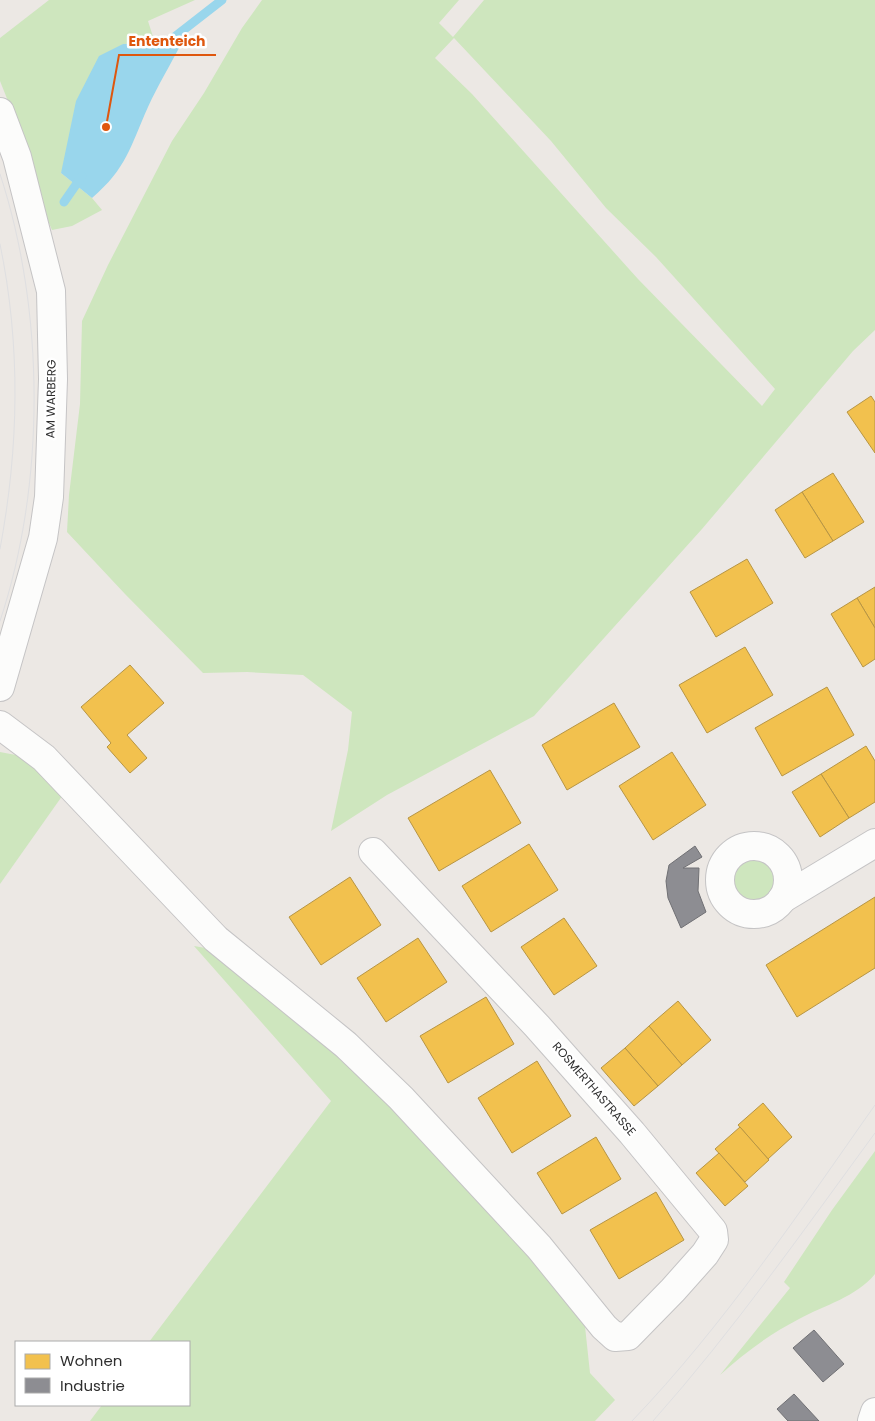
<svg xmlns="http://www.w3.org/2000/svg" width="875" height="1421" viewBox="0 0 875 1421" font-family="Poppins,sans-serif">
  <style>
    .green { fill: #cee6be; fill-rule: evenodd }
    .water { fill: #99d6ec }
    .homes { fill: #f2c14e; stroke: #b79544 }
    .industry { fill: #8d8d92; stroke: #707074 }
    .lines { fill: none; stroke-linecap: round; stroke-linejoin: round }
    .stream { stroke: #99d6ec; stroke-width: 9 }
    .minor-casing { stroke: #c5c4c5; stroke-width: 30 }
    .minor { stroke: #fcfcfb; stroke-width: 28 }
    .tram { stroke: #dfdfe1; stroke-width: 1 }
    .labels { text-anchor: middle; stroke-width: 5; stroke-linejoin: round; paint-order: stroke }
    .street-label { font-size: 12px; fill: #2e2e2e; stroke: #fff }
    .leader { fill: none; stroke: #df570e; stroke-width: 2 }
    .callout-dot { fill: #df570e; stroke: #fff; stroke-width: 2 }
    .callout-label { font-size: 14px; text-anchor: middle; font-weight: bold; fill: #df570e; stroke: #fff; stroke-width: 5; stroke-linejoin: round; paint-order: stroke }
  </style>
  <rect width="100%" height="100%" fill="#ece8e4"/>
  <g class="green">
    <polygon points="49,0 195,0 148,21 155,43 123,44 61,173 92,198 102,210 72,226 52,230 41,205 12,111 0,81 0,38"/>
    <path d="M 262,0 L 459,0 L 439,23 L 453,37 L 484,0 L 875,0 L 875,330 L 853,351 L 702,529 L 534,716 L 387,795 L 331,831 L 348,750 L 352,712 L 303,675 L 247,672 L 203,673 L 125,594 L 67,532 L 69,495 L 80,404 L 82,321 L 108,265 L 172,141 L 204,93 L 242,28 ZM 454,38 L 551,141 L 606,208 L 656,257 L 775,389 L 762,406 L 638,279 L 472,94 L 435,58 Z"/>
    <polygon points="0,752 21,756 65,792 0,884"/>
    <circle cx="753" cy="880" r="21"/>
    <polygon points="194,946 217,950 352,1062 452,1162 584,1317 590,1373 615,1400 595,1421 90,1421 102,1405 189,1405 189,1342 149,1342 331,1101"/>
    <path d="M 875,1151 L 875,1274 C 856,1297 825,1305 799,1319 C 770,1334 744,1353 720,1375 L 790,1288 L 784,1282 L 832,1210 Z"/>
  </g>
  <path class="water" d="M 182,42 C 171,64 158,85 148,107 C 130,147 127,168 92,198 L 61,173 L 76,101 L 99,56 L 123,44 Z"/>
  <g class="homes">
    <polygon points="871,396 875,402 875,453 847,412"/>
    <polygon points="833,473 864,522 833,541 802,492"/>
    <polygon points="802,492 833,541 805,558 775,510"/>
    <polygon points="747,559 773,603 716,637 690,592"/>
    <polygon points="875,587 875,628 857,598"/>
    <polygon points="857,598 875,628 875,659 863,667 831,614"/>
    <polygon points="745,647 773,695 707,733 679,685"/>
    <polygon points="130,665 164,703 127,735 147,758 130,773 107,747 111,743 81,707"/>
    <polygon points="827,687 854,735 782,776 755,728"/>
    <polygon points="614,703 640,747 567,790 542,745"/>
    <polygon points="866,746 875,761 875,802 849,818 821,774"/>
    <polygon points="672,752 706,805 653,840 619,786"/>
    <polygon points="490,770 521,823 439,871 408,818"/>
    <polygon points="821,774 849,818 820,837 792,792"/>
    <polygon points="529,844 558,890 491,932 462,886"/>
    <polygon points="350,877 381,925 321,965 289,917"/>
    <polygon points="875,897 875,968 797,1017 766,965"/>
    <polygon points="564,918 597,966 554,995 521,947"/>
    <polygon points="418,938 447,982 386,1022 357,978"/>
    <polygon points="486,997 514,1044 448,1083 420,1036"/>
    <polygon points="678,1001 711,1040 682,1065 649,1026"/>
    <polygon points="649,1026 682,1065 658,1086 625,1048"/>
    <polygon points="625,1048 658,1086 634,1106 601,1068"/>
    <polygon points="537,1061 571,1116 512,1153 478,1098"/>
    <polygon points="763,1103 792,1137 768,1159 738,1125"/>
    <polygon points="740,1127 769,1160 745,1182 715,1149"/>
    <polygon points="596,1137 621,1179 562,1214 537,1173"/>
    <polygon points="719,1153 748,1186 725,1206 696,1173"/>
    <polygon points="656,1192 684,1240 619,1279 590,1230"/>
  </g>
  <g class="industry">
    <polygon points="695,846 702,857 683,868 699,868 698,891 706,912 681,928 668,898 666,881 669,865"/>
    <polygon points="814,1330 844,1364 823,1382 793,1348"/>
    <polygon points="794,1394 819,1421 788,1421 777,1409"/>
  </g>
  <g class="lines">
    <g class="stream">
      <polyline points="162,52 168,42 222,0"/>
      <polyline points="64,202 82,176"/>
    </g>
    <g class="minor-casing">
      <g id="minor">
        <polyline points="0,112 17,157 51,291 53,379 49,497 43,538 0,687"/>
        <polyline points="0,725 44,758 216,939 346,1045 401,1098 539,1247 604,1327 615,1337 628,1336 673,1290 705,1254 714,1240 713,1231 632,1133 537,1026 373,852"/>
        <circle cx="754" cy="880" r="34"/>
        <polyline points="782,899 875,843"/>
        <polyline points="872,1421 875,1412"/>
      </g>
    </g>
    <use href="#minor" class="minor"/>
    <g class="tram">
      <path d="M 0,174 C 45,311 46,483 0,621"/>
      <path d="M 0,244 C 21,346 19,447 0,549"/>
      <path d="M 632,1421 C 724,1325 799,1213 875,1105"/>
      <path d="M 653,1421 C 734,1330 803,1231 875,1133"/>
    </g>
  </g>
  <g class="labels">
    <g class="street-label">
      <text transform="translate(51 399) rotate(-89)" y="4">AM WARBERG</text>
      <text transform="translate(594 1089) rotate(49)" y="4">ROSMERTHASTRASSE</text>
    </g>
  </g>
  <path class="leader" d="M106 127L119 55H216"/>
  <circle class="callout-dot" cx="106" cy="127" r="5"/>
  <g class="callout-label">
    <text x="167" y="46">Ententeich</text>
  </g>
  <rect x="15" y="1341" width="175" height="65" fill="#ffffff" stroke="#ababab"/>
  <rect x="25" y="1354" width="25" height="15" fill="#f2c14e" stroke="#ababab"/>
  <text x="60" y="1366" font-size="15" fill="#2e2e2e">Wohnen</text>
  <rect x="25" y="1378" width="25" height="15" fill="#8d8d92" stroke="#ababab"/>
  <text x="60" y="1391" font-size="15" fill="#2e2e2e">Industrie</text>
</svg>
